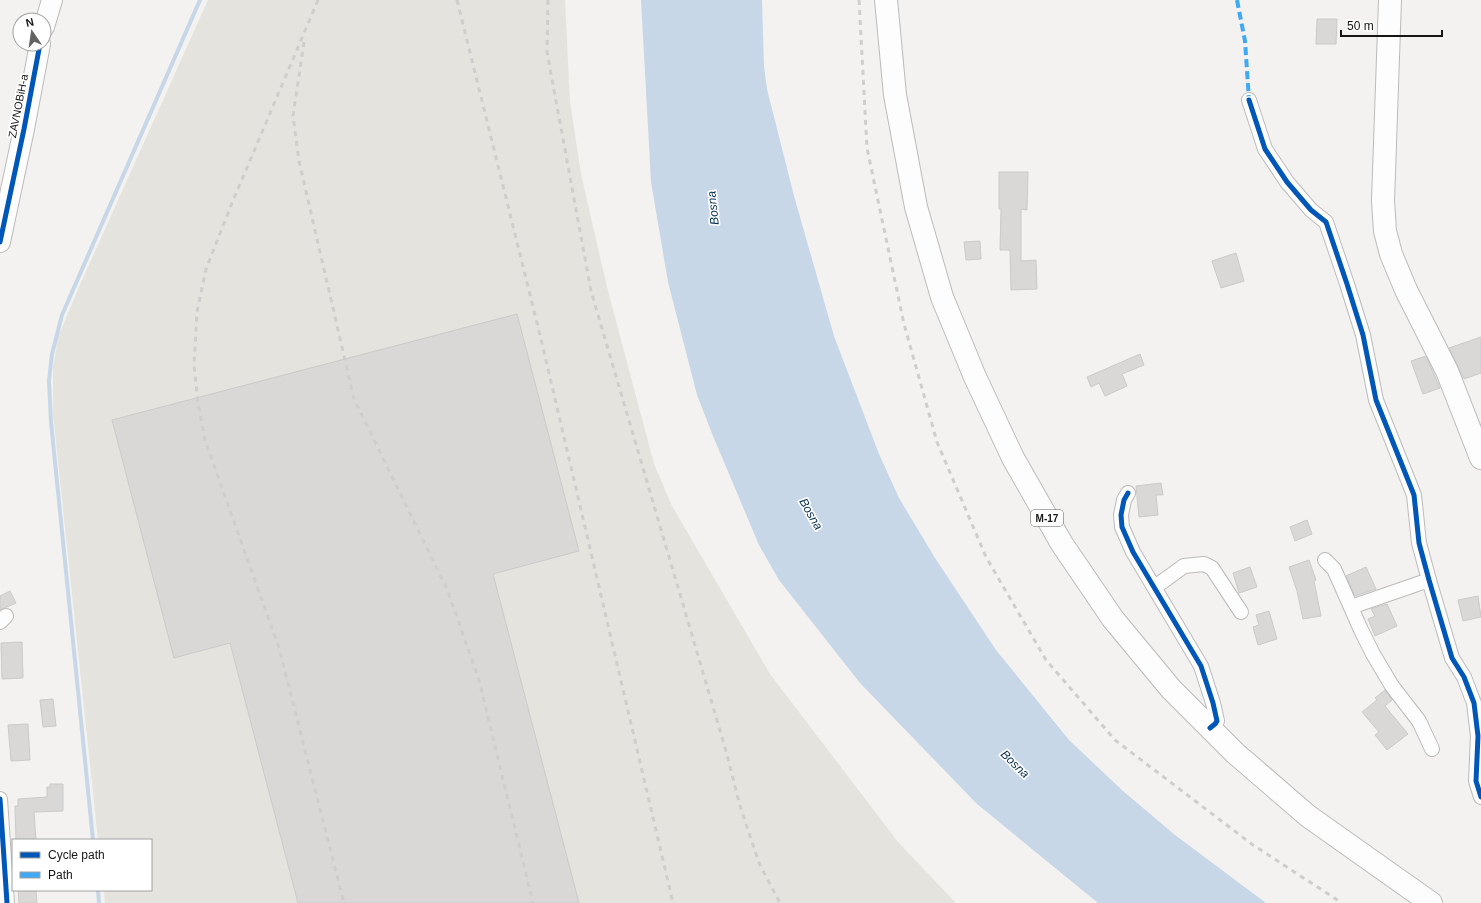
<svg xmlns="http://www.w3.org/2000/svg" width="1481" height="903" viewBox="0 0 1481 903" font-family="Arial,sans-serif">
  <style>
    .built { fill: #e5e3de }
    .water { fill: #c7d7e7 }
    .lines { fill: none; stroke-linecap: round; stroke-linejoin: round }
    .stream { stroke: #c7d7e7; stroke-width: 4 }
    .building { fill: #d9d8d7; stroke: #cbcaca }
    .minor-casing { stroke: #bcbbba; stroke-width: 16 }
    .secondary-casing { stroke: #bcbbba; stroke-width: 22 }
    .primary-casing { stroke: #bcbbba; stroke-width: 24 }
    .motorway-casing { stroke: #bcbbba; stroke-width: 24 }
    .minor { stroke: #fdfdfd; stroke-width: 14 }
    .secondary { stroke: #fdfdfd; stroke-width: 20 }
    .primary { stroke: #fdfdfd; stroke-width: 22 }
    .motorway { stroke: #fdfdfd; stroke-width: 22 }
    .rail { stroke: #cececd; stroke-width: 3; stroke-dasharray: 5 5; stroke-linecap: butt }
    .quiet { stroke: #3fa9f5; stroke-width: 4; stroke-dasharray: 8 4; stroke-linecap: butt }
    .cycleway-casing { stroke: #fff; stroke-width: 8 }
    .cycleway { stroke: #0057b8; stroke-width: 5 }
    .labels { text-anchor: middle; stroke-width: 3.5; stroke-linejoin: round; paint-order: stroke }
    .shield { fill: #fff; stroke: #5c5c5b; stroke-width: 1 }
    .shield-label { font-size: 10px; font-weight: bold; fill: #161615 }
    .street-label { font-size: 11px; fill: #161615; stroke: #fff }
    .water-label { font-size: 12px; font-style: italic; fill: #042e4d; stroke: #fff }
  </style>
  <rect width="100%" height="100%" fill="#f3f2f1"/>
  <polygon class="built" points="208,0 565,0 570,102 581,174 607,287 654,464 672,506 770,674 898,842 956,903 105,903 104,890 151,890 151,840 98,840 53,414 53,369 58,337 79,287"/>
  <polygon class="water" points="641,0 762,0 764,66 767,89 794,196 834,336 879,454 899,498 935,558 996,650 1069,740 1123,791 1175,835 1266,903 1098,903 977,804 860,683 779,580 759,545 713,436 697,395 668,282 651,182"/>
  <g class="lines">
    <g class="stream">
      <polyline points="93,840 51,422 49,381 52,354 62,315 200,0"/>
      <polyline points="98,890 99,903"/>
    </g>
  </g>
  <g class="building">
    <polygon points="1317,19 1337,19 1336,44 1316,44"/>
    <polygon points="999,172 1028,172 1027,210 1021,209 1021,261 1036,260 1037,289 1011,290 1010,250 1000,250 1001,209 999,209"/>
    <polygon points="980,241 981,259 966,260 964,242"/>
    <polygon points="1236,253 1244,281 1221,288 1212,261"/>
    <polygon points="517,314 579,551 493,574 579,903 298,903 230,643 174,658 112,420"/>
    <polygon points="1481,337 1481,373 1464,379 1449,348"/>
    <polygon points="1140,354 1144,365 1122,374 1127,386 1105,396 1099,383 1091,387 1087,377"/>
    <polygon points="1426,356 1440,388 1423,394 1411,361"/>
    <polygon points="1161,483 1163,495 1156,495 1158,515 1139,517 1136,486"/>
    <polygon points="1307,520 1312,534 1295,541 1290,527"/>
    <polygon points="1309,560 1316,580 1314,581 1321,616 1303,619 1297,591 1289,567"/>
    <polygon points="1250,567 1257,587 1239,593 1233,573"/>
    <polygon points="1366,567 1376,589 1355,596 1346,576"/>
    <polygon points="10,591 16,603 0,610 0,596"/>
    <polygon points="1478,596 1481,617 1463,621 1458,600"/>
    <polygon points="1387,604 1397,626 1375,636 1368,619 1375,616 1371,609"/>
    <polygon points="1269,611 1277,639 1258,645 1253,627 1259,625 1256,615"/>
    <polygon points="22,642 23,678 2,679 1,643"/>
    <polygon points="1385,690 1392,700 1385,706 1408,734 1387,750 1375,735 1379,732 1362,712 1377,700 1375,698"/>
    <polygon points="53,699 56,726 43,727 40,700"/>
    <polygon points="28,724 30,760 11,761 8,725"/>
    <polygon points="50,784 63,784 63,811 34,812 36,840 16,840 15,806 18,806 18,799 47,797 47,787 50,787"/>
    <polygon points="18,890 36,890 37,903 19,903"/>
  </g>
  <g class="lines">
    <g class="minor-casing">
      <g id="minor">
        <polyline points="1249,100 1265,149 1287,182 1311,210 1326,222 1347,284 1363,335 1376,400 1414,495 1419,543 1429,580 1452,658 1464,677 1474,703 1478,736 1476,781 1481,797"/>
        <polyline points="1128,493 1124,500 1121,515 1122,527 1133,552 1201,666 1213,703 1217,721 1215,724 1210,728"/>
        <polyline points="1325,560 1334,569 1361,630 1373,654 1392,686 1419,721 1432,749"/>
        <polyline points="1155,587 1184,566 1204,564 1212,568 1241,612"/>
        <polyline points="1351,607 1429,580"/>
        <polyline points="0,622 6,616"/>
        <polyline points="0,799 7,903"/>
      </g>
    </g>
    <g class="secondary-casing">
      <g id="secondary">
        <polyline points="44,27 52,0"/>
        <polyline points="0,242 24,129 40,44"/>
      </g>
    </g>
    <g class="primary-casing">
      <polyline id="primary" points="886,0 895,95 916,207 942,297 975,377 1013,458 1062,544 1113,619 1171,689 1235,753 1308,816 1431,903"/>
    </g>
    <g class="motorway-casing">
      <polyline id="motorway" points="1390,0 1383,201 1385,231 1391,254 1406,290 1447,371 1481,458"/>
    </g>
    <use href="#minor" class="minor"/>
    <use href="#secondary" class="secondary"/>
    <use href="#primary" class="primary"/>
    <use href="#motorway" class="motorway"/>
    <g class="rail">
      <polyline points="318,0 232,203 206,269 197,312 194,365 198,403 205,440 279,648 344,903"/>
      <polyline points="457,0 541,339 673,903"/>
      <polyline points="548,0 547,52 591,291 726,751 740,806 759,863 780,903"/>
      <polyline points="859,0 867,148 904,324 937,442 986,557 1046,660 1115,740 1253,845 1342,903"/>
      <polyline points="304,42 293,116 299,161 354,399 447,589 479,680 533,903"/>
    </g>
    <polyline class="quiet" points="1237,0 1245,41 1249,100"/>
    <g class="cycleway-casing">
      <g id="cycleway">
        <polyline points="1249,100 1265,149 1287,182 1311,210 1326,222 1347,284 1363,335 1376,400 1414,495 1419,543 1429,580 1452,658 1464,677 1474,703 1478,736 1476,781 1481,797"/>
        <polyline points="0,242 24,129 40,44"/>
        <polyline points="1128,493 1124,500 1121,515 1122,527 1133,552 1201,666 1213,703 1217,721 1215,724 1210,728"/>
        <polyline points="0,799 7,903"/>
      </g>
    </g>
    <use href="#cycleway" class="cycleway"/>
  </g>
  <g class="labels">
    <rect class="shield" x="1031" y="510" width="32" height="16" rx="3"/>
    <g class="shield-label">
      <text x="1047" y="522">M-17</text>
    </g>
    <g class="street-label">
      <text transform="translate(18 106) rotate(-79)" y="4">ZAVNOBiH-a</text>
    </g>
    <g class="water-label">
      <text transform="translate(713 208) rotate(-96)" y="4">Bosna</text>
      <text transform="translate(811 514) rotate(60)" y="4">Bosna</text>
      <text transform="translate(1015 764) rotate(44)" y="4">Bosna</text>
    </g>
  </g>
  <rect x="12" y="839" width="140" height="52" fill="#ffffff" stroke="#a2a2a1"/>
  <rect x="20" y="852" width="20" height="6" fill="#0057b8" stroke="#a2a2a1"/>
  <text x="48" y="859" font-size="12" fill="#161615">Cycle path</text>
  <rect x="20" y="872" width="20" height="6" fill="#3fa9f5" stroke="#a2a2a1"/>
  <text x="48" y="879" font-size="12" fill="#161615">Path</text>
  <g transform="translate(32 32) rotate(347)"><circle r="19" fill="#ffffff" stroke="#a2a2a1"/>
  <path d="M0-3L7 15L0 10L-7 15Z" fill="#636362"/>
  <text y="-6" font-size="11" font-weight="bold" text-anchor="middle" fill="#161615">N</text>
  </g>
  <path d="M1341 30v6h101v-6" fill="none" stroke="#161615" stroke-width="2"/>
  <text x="1347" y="30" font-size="12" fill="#161615" stroke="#ffffff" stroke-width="3" paint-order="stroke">50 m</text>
</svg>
